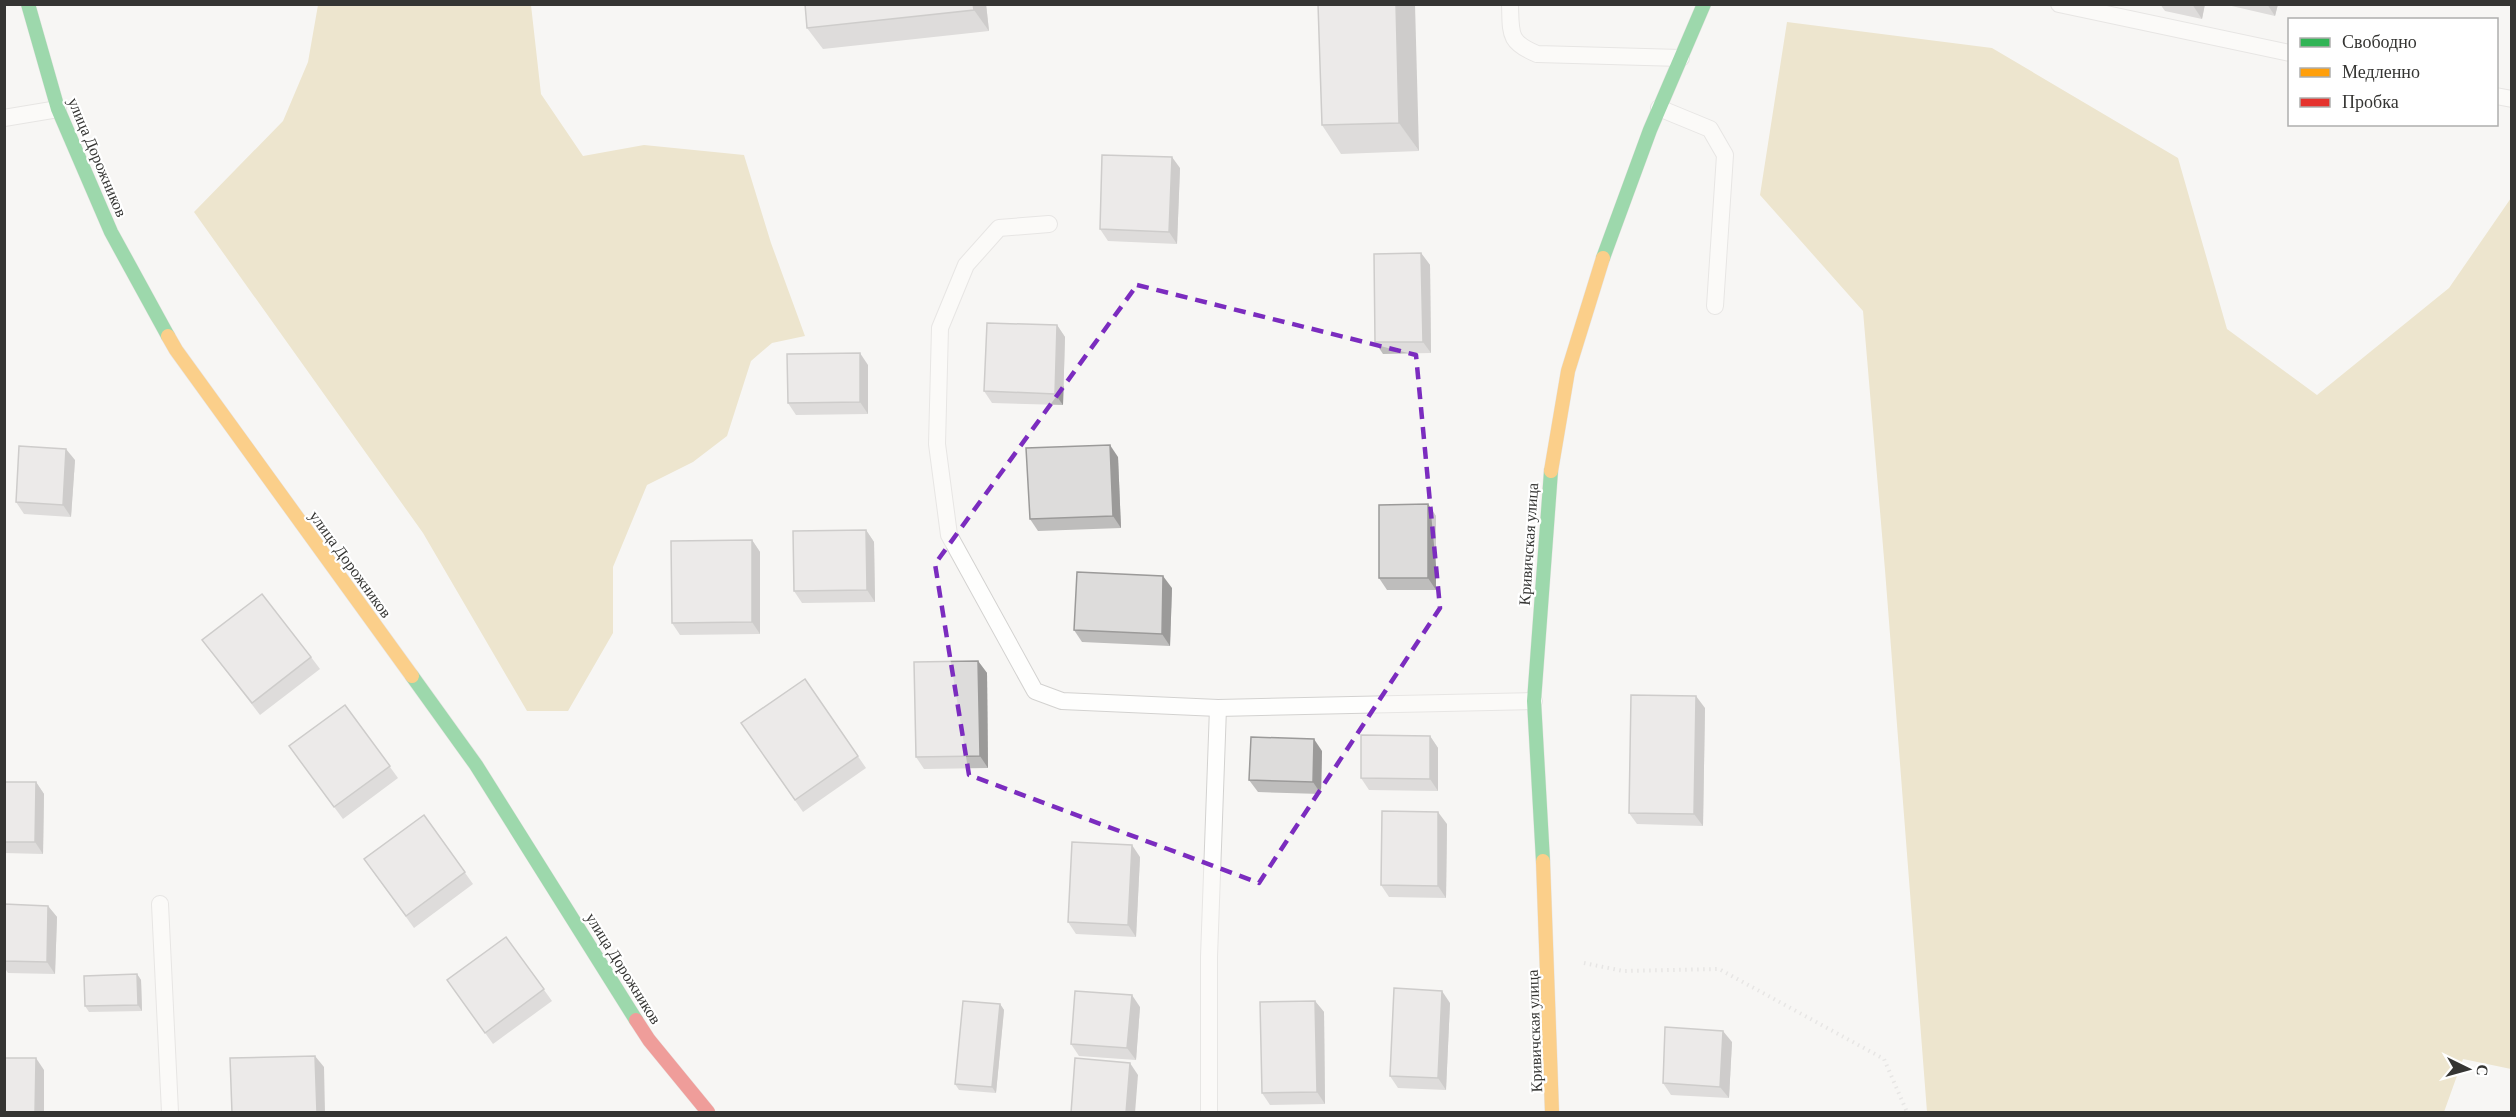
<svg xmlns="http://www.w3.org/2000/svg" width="2516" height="1117" viewBox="0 0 2516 1117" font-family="'Crimson Pro',serif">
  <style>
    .forest { fill: #dfd1a1 }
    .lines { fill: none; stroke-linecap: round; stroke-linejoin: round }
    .lane-casing { stroke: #d3d2d0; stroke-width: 18 }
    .fast-casing { stroke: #d3d2d0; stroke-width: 15 }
    .slow-casing { stroke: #d3d2d0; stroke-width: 15 }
    .jam-casing { stroke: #d3d2d0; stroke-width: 15 }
    .path { stroke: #d3d3d2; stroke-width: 4; stroke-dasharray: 1.5 4.5; stroke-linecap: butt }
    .lane { stroke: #fefefd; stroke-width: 16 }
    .fast { stroke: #30b455; stroke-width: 14 }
    .slow { stroke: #ff9f0a; stroke-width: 14 }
    .jam { stroke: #e5322d; stroke-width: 14 }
    .wall { fill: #bebdbc }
    .shaded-wall { fill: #9b9a99 }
    .building { fill: #dddcdb; stroke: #9b9a99; stroke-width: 1.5 }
    .marked { fill: none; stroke: #7b2cbf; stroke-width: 4.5; stroke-dasharray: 12 8; stroke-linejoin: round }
    .labels { text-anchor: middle; stroke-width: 4.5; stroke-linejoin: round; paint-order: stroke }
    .street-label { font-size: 16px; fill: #353533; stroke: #fff }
  </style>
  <rect width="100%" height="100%" fill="#f7f6f4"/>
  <g class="forest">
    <polygon points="318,5 531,5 541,94 583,156 644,145 744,155 771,243 805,336 772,343 751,361 727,436 693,462 647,485 613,567 613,633 568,711 527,711 423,533 194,212 283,121 308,62"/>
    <polygon points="1787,22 1992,48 2178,158 2227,329 2317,395 2449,288 2511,198 2511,1069 2463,1059 2444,1112 1927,1112 1885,570 1863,311 1760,195"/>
  </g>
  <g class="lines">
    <g class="lane-casing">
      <g id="lane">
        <path d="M 1510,4 C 1511,34 1508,42 1537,54 L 1681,58"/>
        <polyline points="2059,4 2290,53"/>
        <polyline points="2496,96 2512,99"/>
        <polyline points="1659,108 1710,129 1725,155 1715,306"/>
        <polyline points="4,118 58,109"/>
        <polyline points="1049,224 999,228 966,265 940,328 937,444 949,535 1035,691 1062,701 1218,708 1534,701"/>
        <polyline points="160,904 170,1112"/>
        <polyline points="1209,1112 1209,957 1218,708"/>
      </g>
    </g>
    <g class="fast-casing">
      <g id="fast">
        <polyline points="28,4 58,109 111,232 168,336"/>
        <polyline points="1603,258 1650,130 1704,4"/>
        <polyline points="412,676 476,765 636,1020"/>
        <polyline points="1543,861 1534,701 1551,471"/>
      </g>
    </g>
    <g class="slow-casing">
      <g id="slow">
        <polyline points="168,336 176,350 412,676"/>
        <polyline points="1551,471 1568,371 1603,258"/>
        <polyline points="1543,861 1552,1112"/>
      </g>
    </g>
    <g class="jam-casing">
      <polyline id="jam" points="636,1020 649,1040 708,1112"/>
    </g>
    <polyline class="path" points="1584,963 1623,971 1719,969 1884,1059 1907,1112"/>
    <use href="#lane" class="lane"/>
    <use href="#fast" class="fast"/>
    <use href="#slow" class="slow"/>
    <use href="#jam" class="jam"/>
  </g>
  <g class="wall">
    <polygon points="805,4 986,4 989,31 823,49 807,28"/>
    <polygon points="1318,4 1419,151 1341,154 1322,125"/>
    <polygon points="2160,4 2205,4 2202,19 2165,11"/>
    <polygon points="2223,4 2278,4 2275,16"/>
    <polygon points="1180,168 1177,244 1108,241 1100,229"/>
    <polygon points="1421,253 1430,265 1431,353 1383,354 1375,342"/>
    <polygon points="1057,325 1065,337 1063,405 992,403 984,391"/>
    <polygon points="868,365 868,414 796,415 788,403"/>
    <polygon points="1118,457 1121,528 1038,531 1030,519"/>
    <polygon points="75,460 71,517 24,514 16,502"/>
    <polygon points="1428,504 1436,516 1436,590 1387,590 1379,578"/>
    <polygon points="866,530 874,542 875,602 802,603 794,591"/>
    <polygon points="752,540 760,552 760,634 680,635 672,623"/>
    <polygon points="1172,588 1170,646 1082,642 1074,630"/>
    <polygon points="202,640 311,657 320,669 260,715"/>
    <polygon points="978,661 987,673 988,768 924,769 916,757"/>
    <polygon points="805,679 866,768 803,812 741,723"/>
    <polygon points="345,705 398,778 343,819 289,746"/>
    <polygon points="1705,708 1703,826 1637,824 1629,813"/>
    <polygon points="1430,736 1438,748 1438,791 1369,790 1361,778"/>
    <polygon points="1322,751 1321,794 1258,792 1249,780"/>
    <polygon points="4,782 36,782 44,794 43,854 4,853"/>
    <polygon points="424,815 473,884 414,928 364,859"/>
    <polygon points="1447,824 1446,898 1389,897 1381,885"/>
    <polygon points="1140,857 1136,937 1076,934 1068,922"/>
    <polygon points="4,904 48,906 57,917 55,974 8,973 4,967"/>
    <polygon points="506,937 552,1001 493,1044 447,980"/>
    <polygon points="137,974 141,980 142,1011 89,1012 85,1006"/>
    <polygon points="1315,1001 1324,1012 1325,1104 1270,1105 1262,1093"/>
    <polygon points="1450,1003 1446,1090 1398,1088 1390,1076"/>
    <polygon points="1000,1004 1004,1010 996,1093 959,1090 955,1084"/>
    <polygon points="1140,1007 1136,1060 1079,1056 1071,1044"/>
    <polygon points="1732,1042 1729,1098 1671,1095 1663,1083"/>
  </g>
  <g class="shaded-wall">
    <polygon points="973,4 986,4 989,31 974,10"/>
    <polygon points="1396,4 1415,4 1419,151 1399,123"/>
    <polygon points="2192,4 2205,4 2202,19"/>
    <polygon points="2267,4 2278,4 2275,16"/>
    <polygon points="1172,157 1180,168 1177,244 1169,232"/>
    <polygon points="1421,253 1430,265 1431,353 1423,342"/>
    <polygon points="1057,325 1065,337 1063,405 1055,394"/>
    <polygon points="860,353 868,365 868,414 860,402"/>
    <polygon points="1110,445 1118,457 1121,528 1113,516"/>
    <polygon points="66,449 75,460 71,517 63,505"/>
    <polygon points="1428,504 1436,516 1436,590 1428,578"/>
    <polygon points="866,530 874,542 875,602 867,590"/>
    <polygon points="752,540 760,552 760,634 752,622"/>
    <polygon points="1163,576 1172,588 1170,646 1162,634"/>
    <polygon points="978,661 987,673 988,768 980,756"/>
    <polygon points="1696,696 1705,708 1703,826 1694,814"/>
    <polygon points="1430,736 1438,748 1438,791 1430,779"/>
    <polygon points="1314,739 1322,751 1321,794 1313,782"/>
    <polygon points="36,782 44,794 43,854 35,842"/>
    <polygon points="1438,812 1447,824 1446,898 1438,886"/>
    <polygon points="1132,845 1140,857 1136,937 1128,925"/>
    <polygon points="48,906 57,917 55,974 47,962"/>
    <polygon points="137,974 141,980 142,1011 138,1005"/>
    <polygon points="1442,991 1450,1003 1446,1090 1438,1078"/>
    <polygon points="1132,995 1140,1007 1136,1060 1127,1048"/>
    <polygon points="1315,1001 1324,1012 1325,1104 1317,1092"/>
    <polygon points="1000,1004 1004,1010 996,1093 992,1087"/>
    <polygon points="1723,1031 1732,1042 1729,1098 1720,1087"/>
    <polygon points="315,1056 324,1067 325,1113 317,1113"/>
    <polygon points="36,1058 44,1070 44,1113 35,1113"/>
    <polygon points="1130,1063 1138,1075 1135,1113 1126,1113"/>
  </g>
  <g class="building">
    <polygon points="805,4 973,4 974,10 807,28"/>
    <polygon points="1318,4 1396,4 1399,123 1322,125"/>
    <polygon points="1102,155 1172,157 1169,232 1100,229"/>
    <polygon points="1421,253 1423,342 1375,342 1374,254"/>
    <polygon points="987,323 1057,325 1055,394 984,391"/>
    <polygon points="860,353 860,402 788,403 787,354"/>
    <polygon points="1110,445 1113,516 1030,519 1026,448"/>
    <polygon points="19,446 66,449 63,505 16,502"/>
    <polygon points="1428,504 1428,578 1379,578 1379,505"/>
    <polygon points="866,530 867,590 794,591 793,531"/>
    <polygon points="752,540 752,622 672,623 671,541"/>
    <polygon points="1077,572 1163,576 1162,634 1074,630"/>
    <polygon points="262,594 311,657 252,703 202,640"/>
    <polygon points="978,661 980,756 916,757 914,662"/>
    <polygon points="805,679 858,756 795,800 741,723"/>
    <polygon points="1631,695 1696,696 1694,814 1629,813"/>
    <polygon points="345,705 390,766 334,807 289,746"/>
    <polygon points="1361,735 1430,736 1430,779 1361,778"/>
    <polygon points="1251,737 1314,739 1313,782 1249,780"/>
    <polygon points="4,782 36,782 35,842 4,842"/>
    <polygon points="1382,811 1438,812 1438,886 1381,885"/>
    <polygon points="424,815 465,872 406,916 364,859"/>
    <polygon points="1072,842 1132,845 1128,925 1068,922"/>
    <polygon points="4,904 48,906 47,962 4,961"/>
    <polygon points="506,937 544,989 485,1033 447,980"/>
    <polygon points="137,974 138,1005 85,1006 84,976"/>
    <polygon points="1394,988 1442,991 1438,1078 1390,1076"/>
    <polygon points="1075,991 1132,995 1127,1048 1071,1044"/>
    <polygon points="963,1001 1000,1004 992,1087 955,1084"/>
    <polygon points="1315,1001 1317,1092 1262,1093 1260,1002"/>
    <polygon points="1665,1027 1723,1031 1720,1087 1663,1083"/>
    <polygon points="315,1056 317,1113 232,1113 230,1058"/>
    <polygon points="4,1058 36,1058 35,1113 4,1113"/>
    <polygon points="1075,1058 1130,1063 1126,1113 1071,1113"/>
  </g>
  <path d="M0 0H2516V1117H0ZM 1137,285 L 1416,355 L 1440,608 L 1259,883 L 969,775 L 935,564 Z" fill="#f7f6f4" fill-opacity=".55" fill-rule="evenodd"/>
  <path class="marked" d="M 1137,285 L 1416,355 L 1440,608 L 1259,883 L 969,775 L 935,564 Z"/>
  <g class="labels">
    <g class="street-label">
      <text transform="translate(98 157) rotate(67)" y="6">улица Дорожников</text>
      <text transform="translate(1528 544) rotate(-86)" y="6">Кривичская улица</text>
      <text transform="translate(351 564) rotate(54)" y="6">улица Дорожников</text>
      <text transform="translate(624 968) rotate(58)" y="6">улица Дорожников</text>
      <text transform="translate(1534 1031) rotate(-92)" y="6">Кривичская улица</text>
    </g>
  </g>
  <rect width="2516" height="1117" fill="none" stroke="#353533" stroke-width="12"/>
  <rect x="2288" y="18" width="210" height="108" fill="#ffffff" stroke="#aeaead" stroke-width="1.5"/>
  <rect x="2300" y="38" width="30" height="9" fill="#30b455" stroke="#aeaead" stroke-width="1.5"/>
  <text x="2342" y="48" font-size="18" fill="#353533">Свободно</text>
  <rect x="2300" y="68" width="30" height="9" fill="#ff9f0a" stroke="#aeaead" stroke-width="1.5"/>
  <text x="2342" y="78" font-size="18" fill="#353533">Медленно</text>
  <rect x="2300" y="98" width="30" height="9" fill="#e5322d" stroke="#aeaead" stroke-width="1.5"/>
  <text x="2342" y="108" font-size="18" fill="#353533">Пробка</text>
  <g transform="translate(2468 1069) rotate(95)" stroke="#ffffff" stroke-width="4.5" paint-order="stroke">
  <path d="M0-4.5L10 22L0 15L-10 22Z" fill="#353533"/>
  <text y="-9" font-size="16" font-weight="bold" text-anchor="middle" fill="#353533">С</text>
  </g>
</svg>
